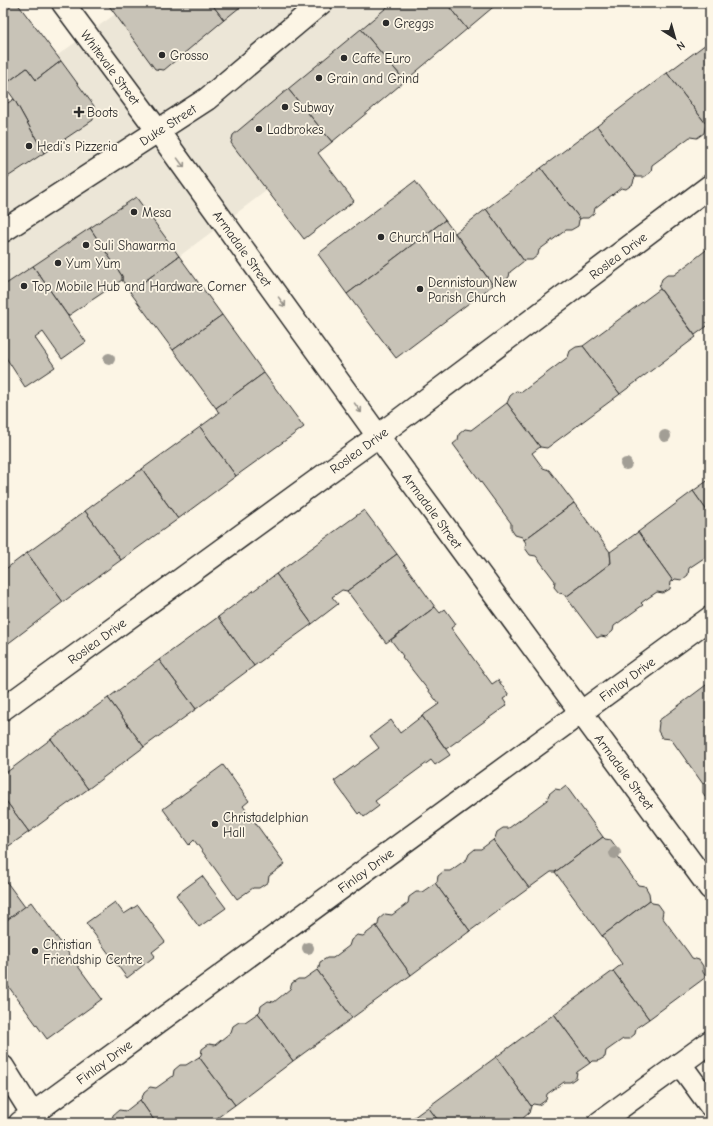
<svg xmlns="http://www.w3.org/2000/svg" width="713" height="1126" viewBox="0 0 713 1126" font-family="'Comic Neue',sans-serif">
  <style>
    .built { fill: #ece6d7 }
    .building { fill: #c8c3b7; stroke: #2b2b2b }
    .lines { fill: none; stroke-linecap: round; stroke-linejoin: round }
    .minor-casing { stroke: #2b2b2b; stroke-width: 25 }
    .tertiary-casing { stroke: #2b2b2b; stroke-width: 25 }
    .minor { stroke: #fcf5e5; stroke-width: 22 }
    .tertiary { stroke: #fcf5e5; stroke-width: 22 }
    .tree { fill: #a29e95 }
    .oneway { stroke: #949088 }
    .poi-dot { fill: #2b2b2b; stroke: #fcf5e5; stroke-width: 1.5 }
    .labels { text-anchor: middle; stroke-width: 3.5; stroke-linejoin: round; paint-order: stroke }
    .poi-label { font-size: 13px; fill: #2b2b2b; stroke: #fcf5e5; text-anchor: start }
    .street-label { font-size: 13px; fill: #2b2b2b; stroke: #fcf5e5 }
  </style>
  <rect width="100%" height="100%" fill="#fcf5e5"/>
  <filter id="ink" filterUnits="userSpaceOnUse"><feTurbulence type="fractalNoise" baseFrequency=".025" numOctaves="2"/><feDisplacementMap in="SourceGraphic" scale="8" xChannelSelector="R" yChannelSelector="G"/><feConvolveMatrix kernelMatrix="1 2 1 2 8 2 1 2 1" color-interpolation-filters="sRGB"/></filter>
  <g filter="url(#ink)">
    <polygon class="built" points="131,3 453,3 294,170 153,276 127,240 3,322 3,141 31,74"/>
    <g class="building">
      <polygon points="14,3 17,3 61,61 36,80 27,68 4,85 3,11"/>
      <polygon points="107,3 211,3 224,20 164,70 155,69"/>
      <polygon points="211,3 245,3 224,20"/>
      <polygon points="392,3 446,3 467,29 405,81 361,29"/>
      <polygon points="446,3 498,3 467,29"/>
      <polygon points="361,29 405,81 332,142 288,89"/>
      <polygon points="710,41 710,124 706,124 667,73"/>
      <polygon points="61,61 94,106 93,120 44,153 14,99 4,85 27,68 36,80"/>
      <polygon points="667,73 706,124 704,133 697,138 690,137 652,165 651,172 644,177 636,177 597,126"/>
      <polygon points="288,89 332,142 318,153 354,201 304,239 231,143 233,135"/>
      <polygon points="14,99 44,153 3,180 3,106"/>
      <polygon points="597,126 636,177 634,179 633,184 626,189 621,188 595,208 594,213 588,218 582,218 580,219 541,168"/>
      <polygon points="541,168 580,219 579,220 578,226 571,230 566,230 539,250 538,255 532,260 526,260 524,261 486,209"/>
      <polygon points="415,181 445,220 347,294 318,254"/>
      <polygon points="136,197 179,256 130,292 122,280 122,276 90,228"/>
      <polygon points="486,209 524,261 510,272 509,277 503,282 497,282 493,285 455,233"/>
      <polygon points="445,220 493,285 396,358 347,294"/>
      <polygon points="90,228 122,276 122,280 68,316 33,266"/>
      <polygon points="710,247 710,324 695,335 658,286 660,285 662,279 667,275 674,275"/>
      <polygon points="179,256 222,315 173,350 130,292"/>
      <polygon points="33,266 86,342 62,359 43,332 35,338 55,367 25,387 3,353 3,286"/>
      <polygon points="660,289 696,337 620,394 583,346"/>
      <polygon points="222,315 264,373 216,408 173,350"/>
      <polygon points="583,346 620,394 547,448 540,447 507,403 510,396 516,391 522,392 568,357 570,351 576,347"/>
      <polygon points="264,373 304,427 236,476 200,427 219,413 216,408"/>
      <polygon points="507,403 540,447 532,453 543,468 549,470 574,503 524,540 522,537 515,535 511,529 511,523 453,444 458,440 459,434 465,429 471,430"/>
      <polygon points="200,427 236,476 178,519 142,469"/>
      <polygon points="142,469 178,519 121,560 85,511"/>
      <polygon points="710,479 710,515 693,491"/>
      <polygon points="693,491 710,515 710,554 689,568 688,575 682,580 675,579 673,581 638,532"/>
      <polygon points="574,503 610,552 611,563 566,597 564,594 559,593 554,587 555,581 536,556 530,555 525,548 526,543 524,540"/>
      <polygon points="364,510 397,554 347,591 342,590 332,597 338,604 312,624 276,574"/>
      <polygon points="85,511 121,560 63,602 27,553"/>
      <polygon points="638,532 673,581 671,582 670,589 663,593 657,592 645,600 641,603 643,605 614,626 613,631 606,637 601,636 597,638 566,597 611,563 610,552"/>
      <polygon points="27,553 63,602 6,645 3,641 3,571"/>
      <polygon points="397,554 435,607 386,643 347,591"/>
      <polygon points="276,574 312,624 254,666 218,617"/>
      <polygon points="435,607 440,613 445,609 456,624 451,628 492,684 498,680 509,695 503,699 507,705 446,749 422,716 439,704 402,657 403,656 391,640"/>
      <polygon points="218,617 254,666 196,709 159,660"/>
      <polygon points="159,660 196,709 144,747 108,698"/>
      <polygon points="710,682 710,779 703,784 671,739 662,738 658,731 659,722 658,721"/>
      <polygon points="108,698 144,747 88,789 51,739"/>
      <polygon points="422,716 450,755 435,765 431,760 375,801 379,806 364,817 360,812 358,814 334,781 379,748 370,736 391,720 400,733"/>
      <polygon points="51,739 88,789 29,832 3,797 3,775"/>
      <polygon points="223,765 249,801 243,806 285,864 269,876 268,882 259,888 253,888 237,899 194,840 189,845 163,809"/>
      <polygon points="710,779 710,800 707,799 703,793 703,784"/>
      <polygon points="566,786 603,837 555,872 551,872 529,888 493,840 495,838 497,832 503,828 509,828 547,800 549,794 555,789 561,790"/>
      <polygon points="3,797 29,832 3,850"/>
      <polygon points="603,837 605,839 611,840 616,847 615,853 638,885 645,886 649,893 650,900 602,936 555,872"/>
      <polygon points="493,840 529,888 470,931 435,883 437,882 438,876 444,871 450,871 467,859 469,854 475,849 481,849"/>
      <polygon points="202,876 226,908 199,927 176,895"/>
      <polygon points="3,877 25,907 3,923"/>
      <polygon points="435,883 470,931 411,975 376,926 378,925 379,919 385,914 392,915 408,903 409,897 416,892 422,892"/>
      <polygon points="650,900 652,903 658,904 663,911 662,917 688,952 692,958 699,960 703,966 703,972 706,977 649,1019 613,971 622,964 602,936"/>
      <polygon points="31,902 102,999 47,1039 3,979 3,923"/>
      <polygon points="115,902 124,914 138,905 165,942 152,952 155,956 127,978 86,923"/>
      <polygon points="376,926 411,975 352,1018 317,970 319,968 320,962 327,958 333,958 349,946 351,940 357,935 363,936"/>
      <polygon points="317,970 352,1018 293,1061 258,1013 260,1011 261,1006 268,1001 274,1002 290,989 292,983 298,979 304,979"/>
      <polygon points="613,971 649,1019 636,1028 635,1034 629,1039 623,1039 606,1051 605,1057 598,1061 592,1061 590,1063 554,1014"/>
      <polygon points="258,1013 293,1061 235,1105 199,1057 201,1055 202,1049 209,1044 215,1045 231,1032 233,1026 239,1022 245,1022"/>
      <polygon points="554,1014 590,1063 577,1072 576,1078 570,1082 564,1082 547,1094 546,1100 539,1105 533,1104 531,1106 496,1057"/>
      <polygon points="199,1057 235,1105 210,1123 156,1123 140,1100 142,1098 144,1092 150,1087 156,1088 173,1076 174,1070 180,1065 186,1065"/>
      <polygon points="496,1057 531,1106 529,1113 522,1119 515,1118 508,1123 440,1123 428,1107"/>
      <polygon points="140,1100 156,1123 108,1123 112,1120 113,1115 119,1110 126,1111"/>
      <polygon points="428,1107 440,1123 406,1123"/>
    </g>
    <g class="lines">
      <g class="minor-casing">
        <g id="minor">
          <path id="s1" d="M 63,3 L 158,131 L 378,436 L 710,888"/>
          <path id="s2" d="M 3,709 L 378,436 L 710,186"/>
          <polyline points="680,1064 710,1105"/>
          <polyline points="3,1067 38,1123"/>
          <path id="s3" d="M 20,1123 L 710,618"/>
          <polyline points="599,1123 710,1042"/>
        </g>
      </g>
      <g class="tertiary-casing">
        <g id="tertiary">
          <path id="s4" d="M 3,231 L 207,99 L 321,3"/>
        </g>
      </g>
      <use href="#minor" class="minor"/>
      <use href="#tertiary" class="tertiary"/>
    </g>
    <g class="tree">
      <circle cx="109" cy="359" r="6"/>
      <circle cx="665" cy="436" r="6"/>
      <circle cx="626" cy="464" r="6"/>
      <circle cx="615" cy="853" r="6"/>
      <circle cx="308" cy="948" r="6"/>
    </g>
    <defs><path id="oneway-shaft" d="M-6 0H5M1.5-3L5.5 0L1.5 3" fill="none" stroke-width="1.6" stroke-linecap="round" stroke-linejoin="round"/></defs>
    <g class="oneway">
      <use href="#oneway-shaft" transform="translate(181 163) rotate(54)"/>
      <use href="#oneway-shaft" transform="translate(282 302) rotate(54)"/>
      <use href="#oneway-shaft" transform="translate(358 408) rotate(54)"/>
    </g>
  </g>
  <g class="poi-dot">
    <circle cx="386" cy="23" r="4"/>
    <circle cx="162" cy="55" r="4"/>
    <circle cx="344" cy="58" r="4"/>
    <circle cx="319" cy="78" r="4"/>
    <circle cx="285" cy="107" r="4"/>
    <path d="M77 106h4v4h4v4h-4v4h-4v-4h-4v-4h4z"/>
    <circle cx="259" cy="129" r="4"/>
    <circle cx="29" cy="146" r="4"/>
    <circle cx="134" cy="212" r="4"/>
    <circle cx="381" cy="237" r="4"/>
    <circle cx="86" cy="245" r="4"/>
    <circle cx="58" cy="263" r="4"/>
    <circle cx="24" cy="286" r="4"/>
    <circle cx="420" cy="289" r="4"/>
    <circle cx="215" cy="824" r="4"/>
    <circle cx="35" cy="951" r="4"/>
  </g>
  <g class="labels">
    <g class="poi-label">
      <text x="394" y="28">Greggs</text>
      <text x="170" y="60">Grosso</text>
      <text x="352" y="63">Caffe Euro</text>
      <text x="327" y="83">Grain and Grind</text>
      <text x="293" y="112">Subway</text>
      <text x="87" y="117">Boots</text>
      <text x="267" y="134">Ladbrokes</text>
      <text x="37" y="151">Hedi's Pizzeria</text>
      <text x="142" y="217">Mesa</text>
      <text x="389" y="242">Church Hall</text>
      <text x="94" y="250">Suli Shawarma</text>
      <text x="66" y="268">Yum Yum</text>
      <text x="428" y="287">Dennistoun New<tspan x="428" dy="15">Parish Church</tspan></text>
      <text x="32" y="291">Top Mobile Hub and Hardware Corner</text>
      <text x="223" y="822">Christadelphian<tspan x="223" dy="15">Hall</tspan></text>
      <text x="43" y="949">Christian<tspan x="43" dy="15">Friendship Centre</tspan></text>
    </g>
    <g class="street-label">
      <text dy="5" stroke="none"><textPath href="#s1" startOffset="80">Whitevale Street</textPath></text>
      <text dy="5" stroke="none"><textPath href="#s4" startOffset="196">Duke Street</textPath></text>
      <text dy="5" stroke="none"><textPath href="#s1" startOffset="304">Armadale Street</textPath></text>
      <text dy="5" stroke="none"><textPath href="#s2" startOffset="764">Roslea Drive</textPath></text>
      <text dy="5" stroke="none"><textPath href="#s2" startOffset="440">Roslea Drive</textPath></text>
      <text dy="5" stroke="none"><textPath href="#s1" startOffset="628">Armadale Street</textPath></text>
      <text dy="5" stroke="none"><textPath href="#s2" startOffset="116">Roslea Drive</textPath></text>
      <text dy="5" stroke="none"><textPath href="#s3" startOffset="752">Finlay Drive</textPath></text>
      <text dy="5" stroke="none"><textPath href="#s1" startOffset="952">Armadale Street</textPath></text>
      <text dy="5" stroke="none"><textPath href="#s3" startOffset="428">Finlay Drive</textPath></text>
      <text dy="5" stroke="none"><textPath href="#s3" startOffset="104">Finlay Drive</textPath></text>
    </g>
  </g>
  <rect width="713" height="1126" fill="none" stroke="#fcf5e5" stroke-width="16"/>
  <rect x="8" y="8" width="697" height="1110" fill="none" stroke="#2b2b2b" stroke-width="1.5" filter="url(#ink)"/>
  <g transform="translate(675 38) rotate(143)" stroke="#fcf5e5" stroke-width="3" paint-order="stroke">
  <path d="M0-3L7 15L0 10L-7 15Z" fill="#2b2b2b"/>
  <text y="-6" font-size="11" font-weight="bold" text-anchor="middle" fill="#2b2b2b">N</text>
  </g>
</svg>
